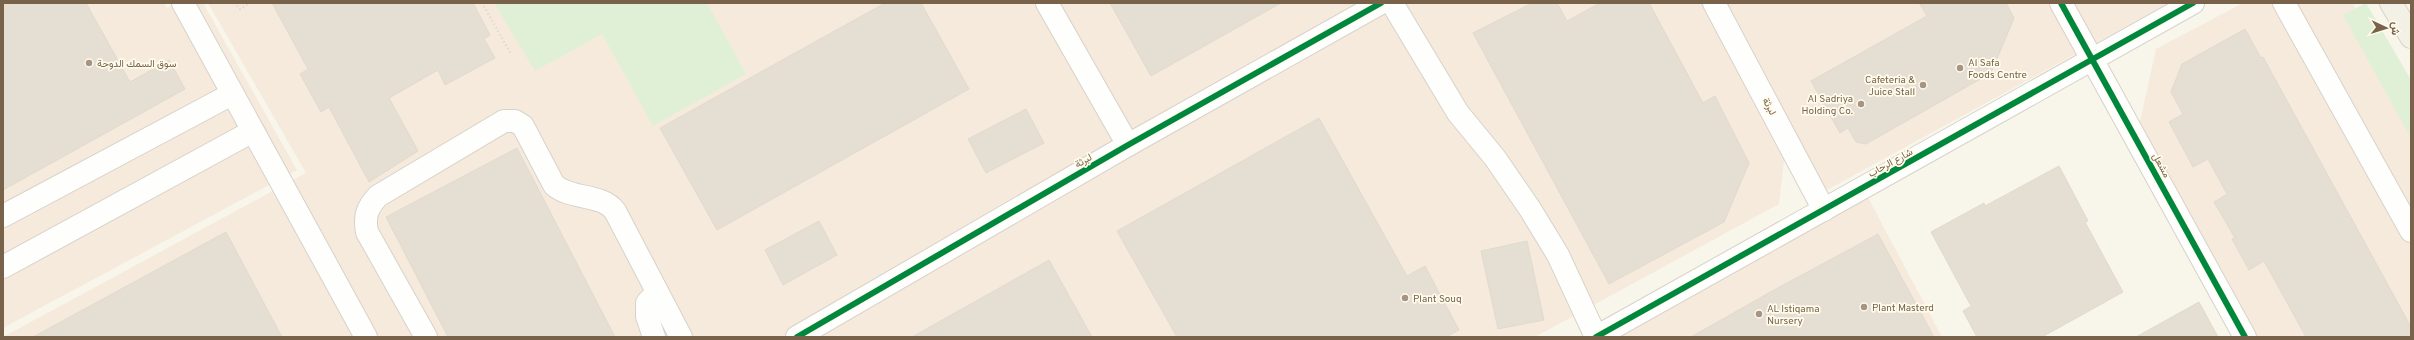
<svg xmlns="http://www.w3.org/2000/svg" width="2414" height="340" viewBox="0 0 2414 340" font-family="Overpass,Vazirmatn,sans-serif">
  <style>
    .commercial { fill: #f6eadc }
    .green { fill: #e0f0d6 }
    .building { fill: #e5ded2; stroke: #e1dacd }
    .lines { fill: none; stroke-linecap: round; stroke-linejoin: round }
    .minor-casing { stroke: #d7d2c9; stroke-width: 24 }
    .major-casing { stroke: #dad2c9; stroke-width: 24 }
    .path { stroke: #dbd5cd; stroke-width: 2.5; stroke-dasharray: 1 3; stroke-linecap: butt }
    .minor { stroke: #fefefc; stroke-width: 22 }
    .major { stroke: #f3f0e5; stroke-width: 22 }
    .cycleway-casing { stroke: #fffbed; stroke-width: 8 }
    .cycleway { stroke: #00873e; stroke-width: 6 }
    .poi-dot { fill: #a59582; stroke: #fffbed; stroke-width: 1.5 }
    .labels { text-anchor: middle; stroke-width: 3.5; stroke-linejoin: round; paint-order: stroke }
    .poi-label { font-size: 10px; fill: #786249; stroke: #fffbed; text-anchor: start }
    .street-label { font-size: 10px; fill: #786249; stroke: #fffbed }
  </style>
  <rect width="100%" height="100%" fill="#f8f5eb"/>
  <g class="commercial">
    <polygon points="3,3 164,3 167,8 176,3 203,3 297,170 3,328"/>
    <polygon points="208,3 1706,3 1785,152 1779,204 1535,337 3,337 306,173"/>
    <polygon points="1724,3 2169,3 1825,191"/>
    <polygon points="2243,3 2353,4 2411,105 2411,337 2256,337 2139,126 2156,49"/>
    <polygon points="1863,188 1942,337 1592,337"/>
  </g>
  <g class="green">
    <polygon points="494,3 707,3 746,74 653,126 602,34 535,71"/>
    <polygon points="2366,3 2411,80 2411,138 2343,15"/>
  </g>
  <g class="building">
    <polygon points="3,3 86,3 130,82 169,60 185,89 3,190"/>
    <polygon points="272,3 473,3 490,35 484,39 495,58 445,85 438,70 389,98 418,151 369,182 329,107 321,112 300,74 308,69"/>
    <polygon points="885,3 921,3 969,89 717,230 660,128"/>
    <polygon points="1110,3 1281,3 1151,76"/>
    <polygon points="1532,3 1557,3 1567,21 1600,3 1649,3 1703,103 1715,96 1749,163 1724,222 1609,284 1473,33"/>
    <polygon points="1919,3 2006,3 2014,18 1991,73 1866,144 1856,142 1848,128 1840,133 1811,81 1927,16"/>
    <polygon points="2245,29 2261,58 2263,57 2411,327 2411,337 2306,337 2264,261 2249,270 2232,239 2235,238 2214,202 2227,194 2208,159 2193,167 2169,122 2183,114 2171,92 2182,64"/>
    <polygon points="1026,109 1044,143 986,173 968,139"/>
    <polygon points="1319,118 1407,276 1425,266 1459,330 1446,337 1177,337 1117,231"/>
    <polygon points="517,148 615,337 448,337 386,217"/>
    <polygon points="2059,166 2088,221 2085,222 2123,292 2042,337 1977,337 1963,311 1971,306 1931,232 1984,203 1985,206"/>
    <polygon points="819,221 837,255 783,285 765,250"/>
    <polygon points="226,232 282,337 33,337"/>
    <polygon points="1878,234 1934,337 1691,337 1774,290"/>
    <polygon points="1527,241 1544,320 1498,329 1481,251"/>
    <polygon points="1049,260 1092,337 912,337"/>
    <polygon points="2199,302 2218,337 2136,337"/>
  </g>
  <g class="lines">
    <g class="minor-casing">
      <g id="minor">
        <polyline points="183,3 366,337"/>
        <polyline points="1047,3 1128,145"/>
        <polyline points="1392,3 1458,113 1495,158 1530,209 1558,255 1596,337 2193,3"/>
        <polyline points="1714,3 1824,210"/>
        <polyline points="2061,3 2245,337"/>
        <polyline points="2284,3 2411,231"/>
        <polyline points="3,216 232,94"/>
        <polyline points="3,267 253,131"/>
        <path d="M 426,337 L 367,232 C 364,216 367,208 378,196 L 504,121 L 515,121 L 523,126 L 554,185 C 571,200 601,193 615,211 L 681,337"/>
        <polyline points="654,337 647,316 647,303 657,292"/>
        <polyline points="797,337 1128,145 1381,3"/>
      </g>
    </g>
    <g class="major-casing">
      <polyline id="major" points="2391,3 2411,37"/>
    </g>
    <g class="path">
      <polyline points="234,3 240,9 250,3"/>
      <polyline points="482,3 511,54"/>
    </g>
    <use href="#minor" class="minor"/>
    <use href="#major" class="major"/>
    <g class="cycleway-casing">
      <g id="cycleway">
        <polyline points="2061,3 2245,337"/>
        <polyline points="797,337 1128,145 1381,3"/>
        <polyline points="1596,337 2193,3"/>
      </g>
    </g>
    <use href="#cycleway" class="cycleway"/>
  </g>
  <g class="poi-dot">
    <circle cx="89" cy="63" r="4"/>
    <circle cx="1960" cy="68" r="4"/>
    <circle cx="1923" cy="85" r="4"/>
    <circle cx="1861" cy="104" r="4"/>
    <circle cx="1405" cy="298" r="4"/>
    <circle cx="1864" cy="307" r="4"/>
    <circle cx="1759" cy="314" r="4"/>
  </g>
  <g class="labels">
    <g class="poi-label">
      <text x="1968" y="66">Al Safa<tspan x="1968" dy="12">Foods Centre</tspan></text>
      <text x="97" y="67">سوق السمك الدوحة</text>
      <text x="1915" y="83" text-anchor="end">Cafeteria &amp;<tspan x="1915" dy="12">Juice Stall</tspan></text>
      <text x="1853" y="102" text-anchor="end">Al Sadriya<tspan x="1853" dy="12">Holding Co.</tspan></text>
      <text x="1413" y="302">Plant Souq</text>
      <text x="1872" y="311">Plant Masterd</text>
      <text x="1767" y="312">AL Istiqama<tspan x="1767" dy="12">Nursery</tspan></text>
    </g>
    <g class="street-label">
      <text transform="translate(1770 106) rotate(62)" y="4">لبرثة</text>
      <text transform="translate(1083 160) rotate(-30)" y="4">لبرثة</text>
      <text transform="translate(1890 162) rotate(-29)" y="4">شارع الرحاب</text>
      <text transform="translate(2162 165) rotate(61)" y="4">مشعل</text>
    </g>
  </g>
  <rect width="2414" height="340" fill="none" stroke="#786249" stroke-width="8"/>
  <g transform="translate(2386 28) rotate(94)" stroke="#fffbed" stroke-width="3" paint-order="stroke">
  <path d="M0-3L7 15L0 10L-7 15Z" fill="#786249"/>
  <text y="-6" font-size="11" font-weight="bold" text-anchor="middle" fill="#786249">ش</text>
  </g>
</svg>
